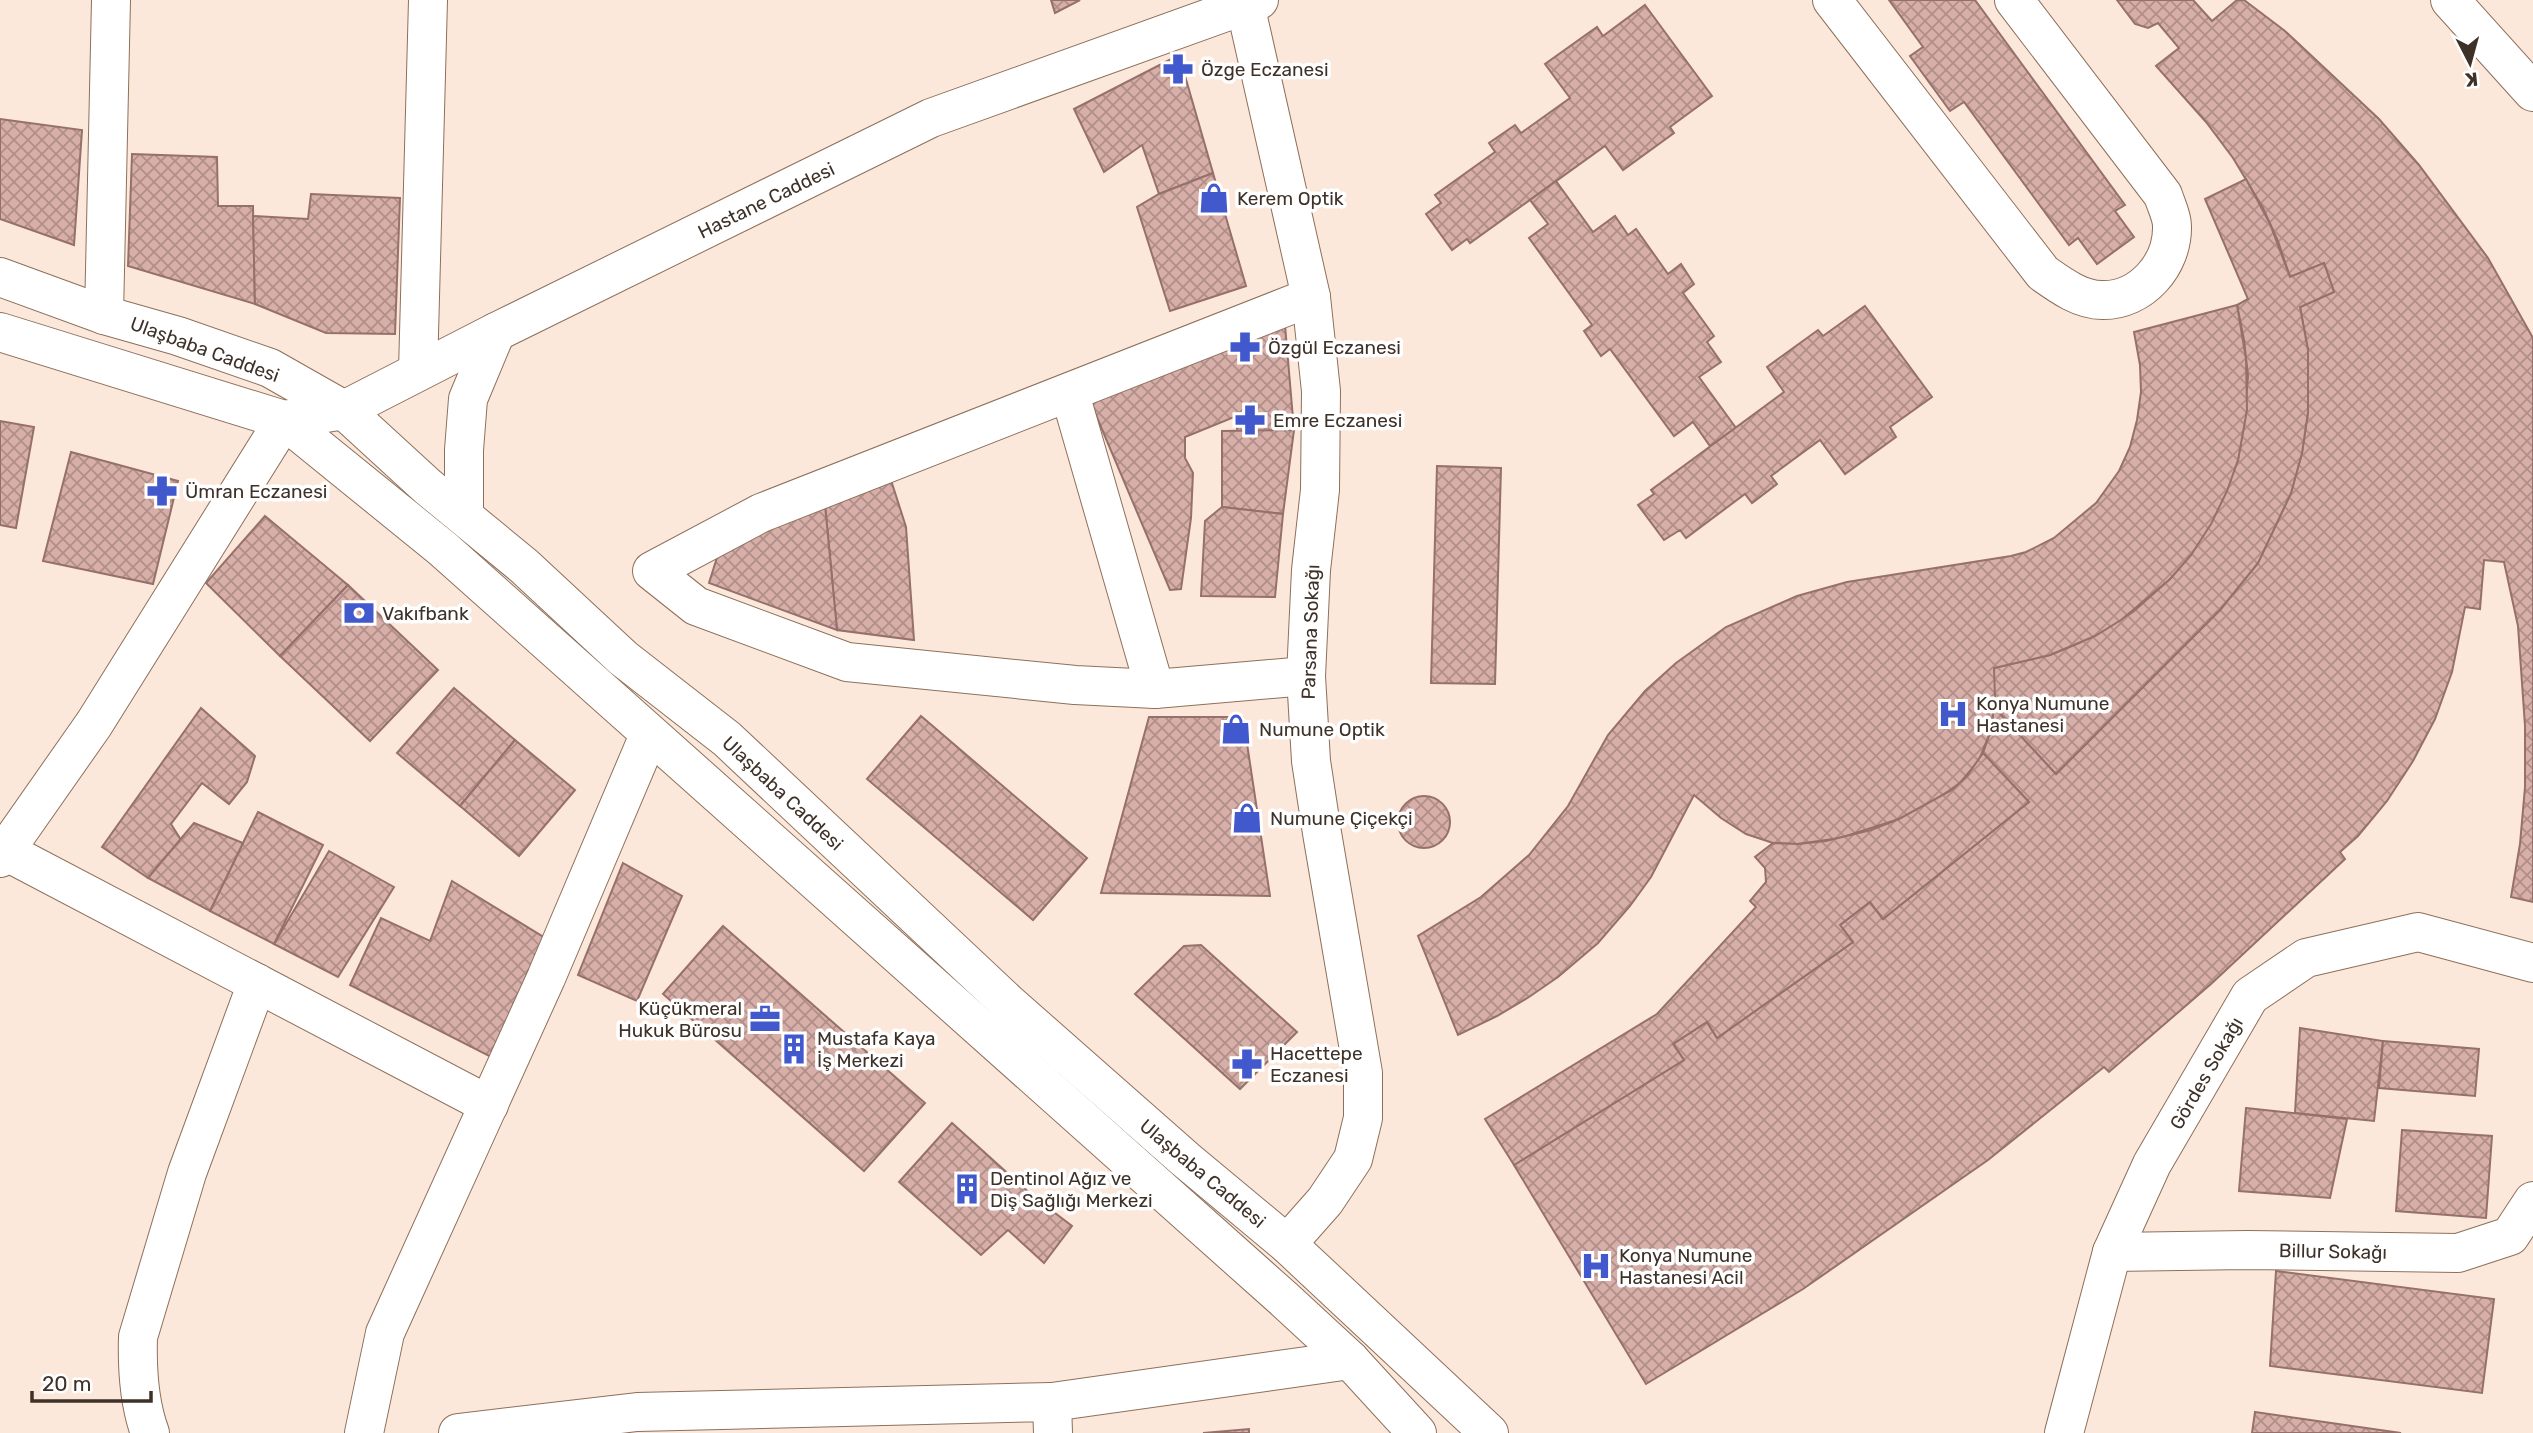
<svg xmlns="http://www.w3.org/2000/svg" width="2533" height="1433" viewBox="0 0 2533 1433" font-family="Rubik,sans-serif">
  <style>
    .building { fill: url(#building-cross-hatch); stroke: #96706b; stroke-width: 2 }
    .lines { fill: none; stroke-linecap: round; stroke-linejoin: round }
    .minor-casing { stroke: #8d705b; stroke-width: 40 }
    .major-casing { stroke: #8d705b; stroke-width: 40 }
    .minor { stroke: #fff; stroke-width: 38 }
    .major { stroke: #fff; stroke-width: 38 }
    .labels { text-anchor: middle; stroke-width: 7; stroke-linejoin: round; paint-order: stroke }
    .poi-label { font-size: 19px; fill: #3e3128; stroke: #fff; text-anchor: start }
    .street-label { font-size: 19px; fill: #3e3128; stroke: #fff }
  </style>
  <defs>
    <pattern id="building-cross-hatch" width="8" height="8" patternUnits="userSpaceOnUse" patternTransform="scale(1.75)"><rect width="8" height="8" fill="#d7aea8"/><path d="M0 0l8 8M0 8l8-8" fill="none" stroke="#b08e89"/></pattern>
  </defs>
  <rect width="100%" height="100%" fill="#fce8da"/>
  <g class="building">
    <polygon points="1051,0 1080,0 1055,13"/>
    <polygon points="1889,0 1975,0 2125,205 2115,211 2134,237 2097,264 2078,238 2069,245 1964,102 1950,111 1910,56 1923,47"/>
    <polygon points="2117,0 2193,0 2212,21 2237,0 2244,0 2285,31 2379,119 2419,165 2488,258 2533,338 2533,902 2511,897 2520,844 2525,787 2525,726 2518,626 2504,562 2484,560 2480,609 2465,607 2452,672 2435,719 2413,761 2387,801 2358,836 2340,852 2345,859 2211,984 2109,1072 2104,1067 1988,1160 1803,1289 1646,1384 1514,1165 1684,1060 1673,1044 1707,1022 1717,1038 1853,942 1840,925 1870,902 1883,919 2029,802 1983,753 1991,730 1994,707 2056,774 2220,610 2258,563 2291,493 2302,453 2308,412 2308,350 2300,307 2334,292 2324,263 2290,277 2278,241 2263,208 2233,158 2206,122 2156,66 2179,48 2158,23 2148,28 2135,24"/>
    <polygon points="1645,5 1712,96 1670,127 1674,133 1623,170 1605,146 1470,243 1467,239 1452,250 1426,214 1441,203 1435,195 1495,152 1489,143 1515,125 1521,133 1570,98 1545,64 1597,27 1603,36"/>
    <polygon points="1179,55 1213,173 1159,194 1142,145 1104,172 1074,109"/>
    <polygon points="0,119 82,130 74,245 0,219"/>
    <polygon points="132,154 217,157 218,206 253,206 255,304 128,266"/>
    <polygon points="1213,173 1246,286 1170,311 1137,207 1159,194"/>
    <polygon points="2246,179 2270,224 2290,277 2324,263 2334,292 2300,307 2308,350 2308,412 2302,453 2291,493 2258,563 2220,610 2056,774 1994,707 1994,668 2050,655 2079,643 2133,612 2170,579 2191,555 2219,507 2238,460 2244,425 2248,376 2244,340 2237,305 2248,299 2205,199"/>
    <polygon points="1556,181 1593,232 1615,216 1628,235 1636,229 1668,274 1681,264 1694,284 1683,293 1714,336 1707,342 1721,362 1699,377 1736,428 1710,446 1693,422 1674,436 1610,349 1601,356 1584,331 1592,325 1529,238 1548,224 1530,200"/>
    <polygon points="311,194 400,198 395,334 326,333 255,304 253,216 308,219"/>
    <polygon points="2237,305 2246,359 2247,410 2238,460 2227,491 2211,524 2191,555 2170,579 2121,620 2095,636 2050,655 1994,668 1995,697 1991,730 1979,760 1960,783 1925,807 1899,819 1840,838 1798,844 1773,843 1746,834 1721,818 1694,795 1651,877 1630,906 1598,943 1558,977 1529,997 1497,1016 1458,1035 1418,936 1481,897 1529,855 1568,806 1608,735 1645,691 1676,663 1726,627 1797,596 1847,582 2011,556 2026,552 2054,538 2096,503 2119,471 2130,447 2137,420 2141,392 2140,365 2134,332"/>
    <polygon points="1865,306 1932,397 1890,427 1896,437 1845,474 1820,440 1771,476 1777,484 1752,503 1745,494 1686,538 1680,530 1664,540 1638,505 1654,494 1651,490 1784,392 1767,367 1818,330 1823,336"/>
    <polygon points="1285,325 1294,430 1238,432 1234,417 1185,437 1185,458 1193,473 1191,518 1181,589 1170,590 1090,401"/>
    <polygon points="0,421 34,427 16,528 0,525"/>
    <polygon points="1294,430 1283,514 1222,507 1222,431"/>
    <polygon points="71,452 178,481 153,584 43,561"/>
    <polygon points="1437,466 1501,468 1495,684 1431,683"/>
    <polygon points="890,477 906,527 914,640 837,630 825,505"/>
    <polygon points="825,505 837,630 709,583 720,548"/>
    <polygon points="1222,507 1283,514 1275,597 1201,596 1205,521"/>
    <polygon points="265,516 348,585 280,656 206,583"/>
    <polygon points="348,585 438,670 370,741 280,656"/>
    <polygon points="454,688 515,740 460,806 397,753"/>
    <polygon points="201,708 255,756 247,782 229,804 202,783 171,824 181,840 148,878 102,847"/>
    <polygon points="921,716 1087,858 1033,920 867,779"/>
    <polygon points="1149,717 1243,717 1270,896 1101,893"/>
    <polygon points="515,740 575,790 519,856 460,806"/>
    <polygon points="1983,753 2029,802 1883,919 1870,902 1840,925 1853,942 1717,1038 1707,1022 1673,1044 1684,1060 1514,1165 1485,1119 1657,1014 1756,907 1750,901 1766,882 1765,868 1755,857 1773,843 1798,844 1826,841 1871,830 1899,819 1952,790 1967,776"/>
    <circle cx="1424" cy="822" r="26"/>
    <polygon points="258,812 323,845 274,944 210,911"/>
    <polygon points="194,823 243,843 210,911 148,878"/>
    <polygon points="329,851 394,887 338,977 274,944"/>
    <polygon points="623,863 682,896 637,1001 578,975"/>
    <polygon points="452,881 550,941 495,1059 350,985 381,918 430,941"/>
    <polygon points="723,926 925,1103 864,1171 663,994"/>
    <polygon points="1201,945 1297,1032 1240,1089 1135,994 1184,946"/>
    <polygon points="2300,1028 2383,1041 2374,1121 2295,1113"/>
    <polygon points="2383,1041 2479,1049 2475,1096 2379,1088"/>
    <polygon points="2246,1108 2347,1119 2330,1198 2239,1191"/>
    <polygon points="952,1123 1034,1197 1072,1226 1044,1263 1008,1230 981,1255 899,1182"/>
    <polygon points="2402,1130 2492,1136 2486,1218 2396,1211"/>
    <polygon points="2276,1271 2494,1299 2482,1393 2270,1366"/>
    <polygon points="2255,1412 2401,1433 2252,1433"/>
    <polygon points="1249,1429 1249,1433 1203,1433"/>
  </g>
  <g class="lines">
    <g class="minor-casing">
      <g id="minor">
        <polyline points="1244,0 1311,297 1321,391 1320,490 1311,570 1306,676 1311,761 1322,833 1363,1073 1363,1118 1353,1159 1325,1201 1287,1244"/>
        <path d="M 1832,0 L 2043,273 C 2060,285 2080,300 2102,300 C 2141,301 2173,265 2172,226 C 2172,216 2166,205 2163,195 L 2014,0"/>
        <polyline points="2450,0 2533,92"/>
        <polyline points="104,315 111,0"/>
        <polyline points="418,371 428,0"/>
        <polyline points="1070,394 1155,689"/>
        <polyline points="1306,676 1155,689 1075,685 847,662 696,606 652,571 761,513 1311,297"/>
        <polyline points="5,851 489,1105"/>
        <polyline points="0,858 94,724 284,420 344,410 496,332 931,118 1259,0"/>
        <polyline points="2112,1252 2247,1250 2458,1253 2510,1236 2533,1201"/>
        <polyline points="1052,1402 1350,1360"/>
        <path d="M 150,1433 C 139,1403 137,1369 138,1337 L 187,1173 L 257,983"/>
        <polyline points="364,1433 385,1333 546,978 649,735"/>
        <polyline points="458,1433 637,1412 1052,1402 1053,1433"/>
        <polyline points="2064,1433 2112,1252 2152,1164 2250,996 2306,958 2418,932 2533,963"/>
      </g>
    </g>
    <g class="major-casing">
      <g id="major">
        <polyline points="0,277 104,315 178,336 270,368 344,410 428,487 524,566 623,658 727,739 1008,1003 1185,1159 1287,1244 1489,1433"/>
        <polyline points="0,332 284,420 443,549 1285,1300 1350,1360 1417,1433"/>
        <polyline points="464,516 464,450 468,399 496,332"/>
      </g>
    </g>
    <use href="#minor" class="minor"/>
    <use href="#major" class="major"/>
  </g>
  <defs>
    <g id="pharmacy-bare" transform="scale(2.415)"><path d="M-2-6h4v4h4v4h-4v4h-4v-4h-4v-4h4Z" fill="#4159cc" stroke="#fff" stroke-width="2.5" paint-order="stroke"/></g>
    <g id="shop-bare" transform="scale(2.415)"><path d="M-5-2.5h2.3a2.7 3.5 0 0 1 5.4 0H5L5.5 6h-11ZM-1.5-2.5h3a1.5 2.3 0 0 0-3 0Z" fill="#4159cc" stroke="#fff" stroke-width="2.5" paint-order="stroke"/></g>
    <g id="bank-bare" transform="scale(2.415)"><path d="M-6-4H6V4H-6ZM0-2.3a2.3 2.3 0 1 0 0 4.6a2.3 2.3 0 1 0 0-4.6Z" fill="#4159cc" stroke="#fff" stroke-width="2.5" paint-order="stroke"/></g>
    <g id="hospital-bare" transform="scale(2.415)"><path d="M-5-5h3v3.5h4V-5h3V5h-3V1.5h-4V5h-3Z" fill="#4159cc" stroke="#fff" stroke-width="2.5" paint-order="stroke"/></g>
    <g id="office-bare" transform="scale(2.415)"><path d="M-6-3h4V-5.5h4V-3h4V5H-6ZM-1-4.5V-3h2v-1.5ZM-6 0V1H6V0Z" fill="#4159cc" stroke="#fff" stroke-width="2.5" paint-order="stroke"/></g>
    <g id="building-bare" transform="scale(2.415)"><path d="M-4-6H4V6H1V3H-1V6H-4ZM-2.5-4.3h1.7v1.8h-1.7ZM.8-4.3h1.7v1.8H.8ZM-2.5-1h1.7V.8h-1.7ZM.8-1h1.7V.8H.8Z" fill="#4159cc" stroke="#fff" stroke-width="2.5" paint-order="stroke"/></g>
  </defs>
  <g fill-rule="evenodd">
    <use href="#pharmacy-bare" x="1178" y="69"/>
    <use href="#shop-bare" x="1214" y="198"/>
    <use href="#pharmacy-bare" x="1245" y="347"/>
    <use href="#pharmacy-bare" x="1250" y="420"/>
    <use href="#pharmacy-bare" x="162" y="491"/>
    <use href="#bank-bare" x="359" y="613"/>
    <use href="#hospital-bare" x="1953" y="714"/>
    <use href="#shop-bare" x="1236" y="729"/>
    <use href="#shop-bare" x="1247" y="818"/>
    <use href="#office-bare" x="765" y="1019"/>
    <use href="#building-bare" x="794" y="1049"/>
    <use href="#pharmacy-bare" x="1247" y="1064"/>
    <use href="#building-bare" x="967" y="1189"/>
    <use href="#hospital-bare" x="1596" y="1266"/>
  </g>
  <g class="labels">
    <g class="poi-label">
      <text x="1201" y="76">Özge Eczanesi</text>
      <text x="1237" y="205">Kerem Optik</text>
      <text x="1268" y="354">Özgül Eczanesi</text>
      <text x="1273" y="427">Emre Eczanesi</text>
      <text x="185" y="498">Ümran Eczanesi</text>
      <text x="382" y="620">Vakıfbank</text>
      <text x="1976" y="710">Konya Numune<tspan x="1976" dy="22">Hastanesi</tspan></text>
      <text x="1259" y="736">Numune Optik</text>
      <text x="1270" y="825">Numune Çiçekçi</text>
      <text x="742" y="1015" text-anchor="end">Küçükmeral<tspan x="742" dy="22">Hukuk Bürosu</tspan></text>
      <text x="817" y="1045">Mustafa Kaya<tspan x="817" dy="22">İş Merkezi</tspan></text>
      <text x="1270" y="1060">Hacettepe<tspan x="1270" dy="22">Eczanesi</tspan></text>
      <text x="990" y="1185">Dentinol Ağız ve<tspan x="990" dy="22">Diş Sağlığı Merkezi</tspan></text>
      <text x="1619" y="1262">Konya Numune<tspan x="1619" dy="22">Hastanesi Acil</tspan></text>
    </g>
    <g class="street-label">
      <text transform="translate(766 200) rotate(-26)" y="7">Hastane Caddesi</text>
      <text transform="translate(205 349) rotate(20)" y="7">Ulaşbaba Caddesi</text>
      <text transform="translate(1310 632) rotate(-88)" y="7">Parsana Sokağı</text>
      <text transform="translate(783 793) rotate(43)" y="7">Ulaşbaba Caddesi</text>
      <text transform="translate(2206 1073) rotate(-60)" y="7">Gördes Sokağı</text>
      <text transform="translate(1203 1173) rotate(40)" y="7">Ulaşbaba Caddesi</text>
      <text transform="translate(2333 1251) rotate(1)" y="7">Billur Sokağı</text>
    </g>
  </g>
  <g transform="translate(2470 63) rotate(174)" stroke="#ffffff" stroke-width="5" paint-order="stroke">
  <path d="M0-5L12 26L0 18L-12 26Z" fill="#3e3128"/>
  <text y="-10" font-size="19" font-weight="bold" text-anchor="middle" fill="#3e3128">K</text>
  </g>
  <path d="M32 1391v10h119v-10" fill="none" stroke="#3e3128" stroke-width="3.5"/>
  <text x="42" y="1391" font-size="21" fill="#3e3128" stroke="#ffffff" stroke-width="5" paint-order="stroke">20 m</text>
</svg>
